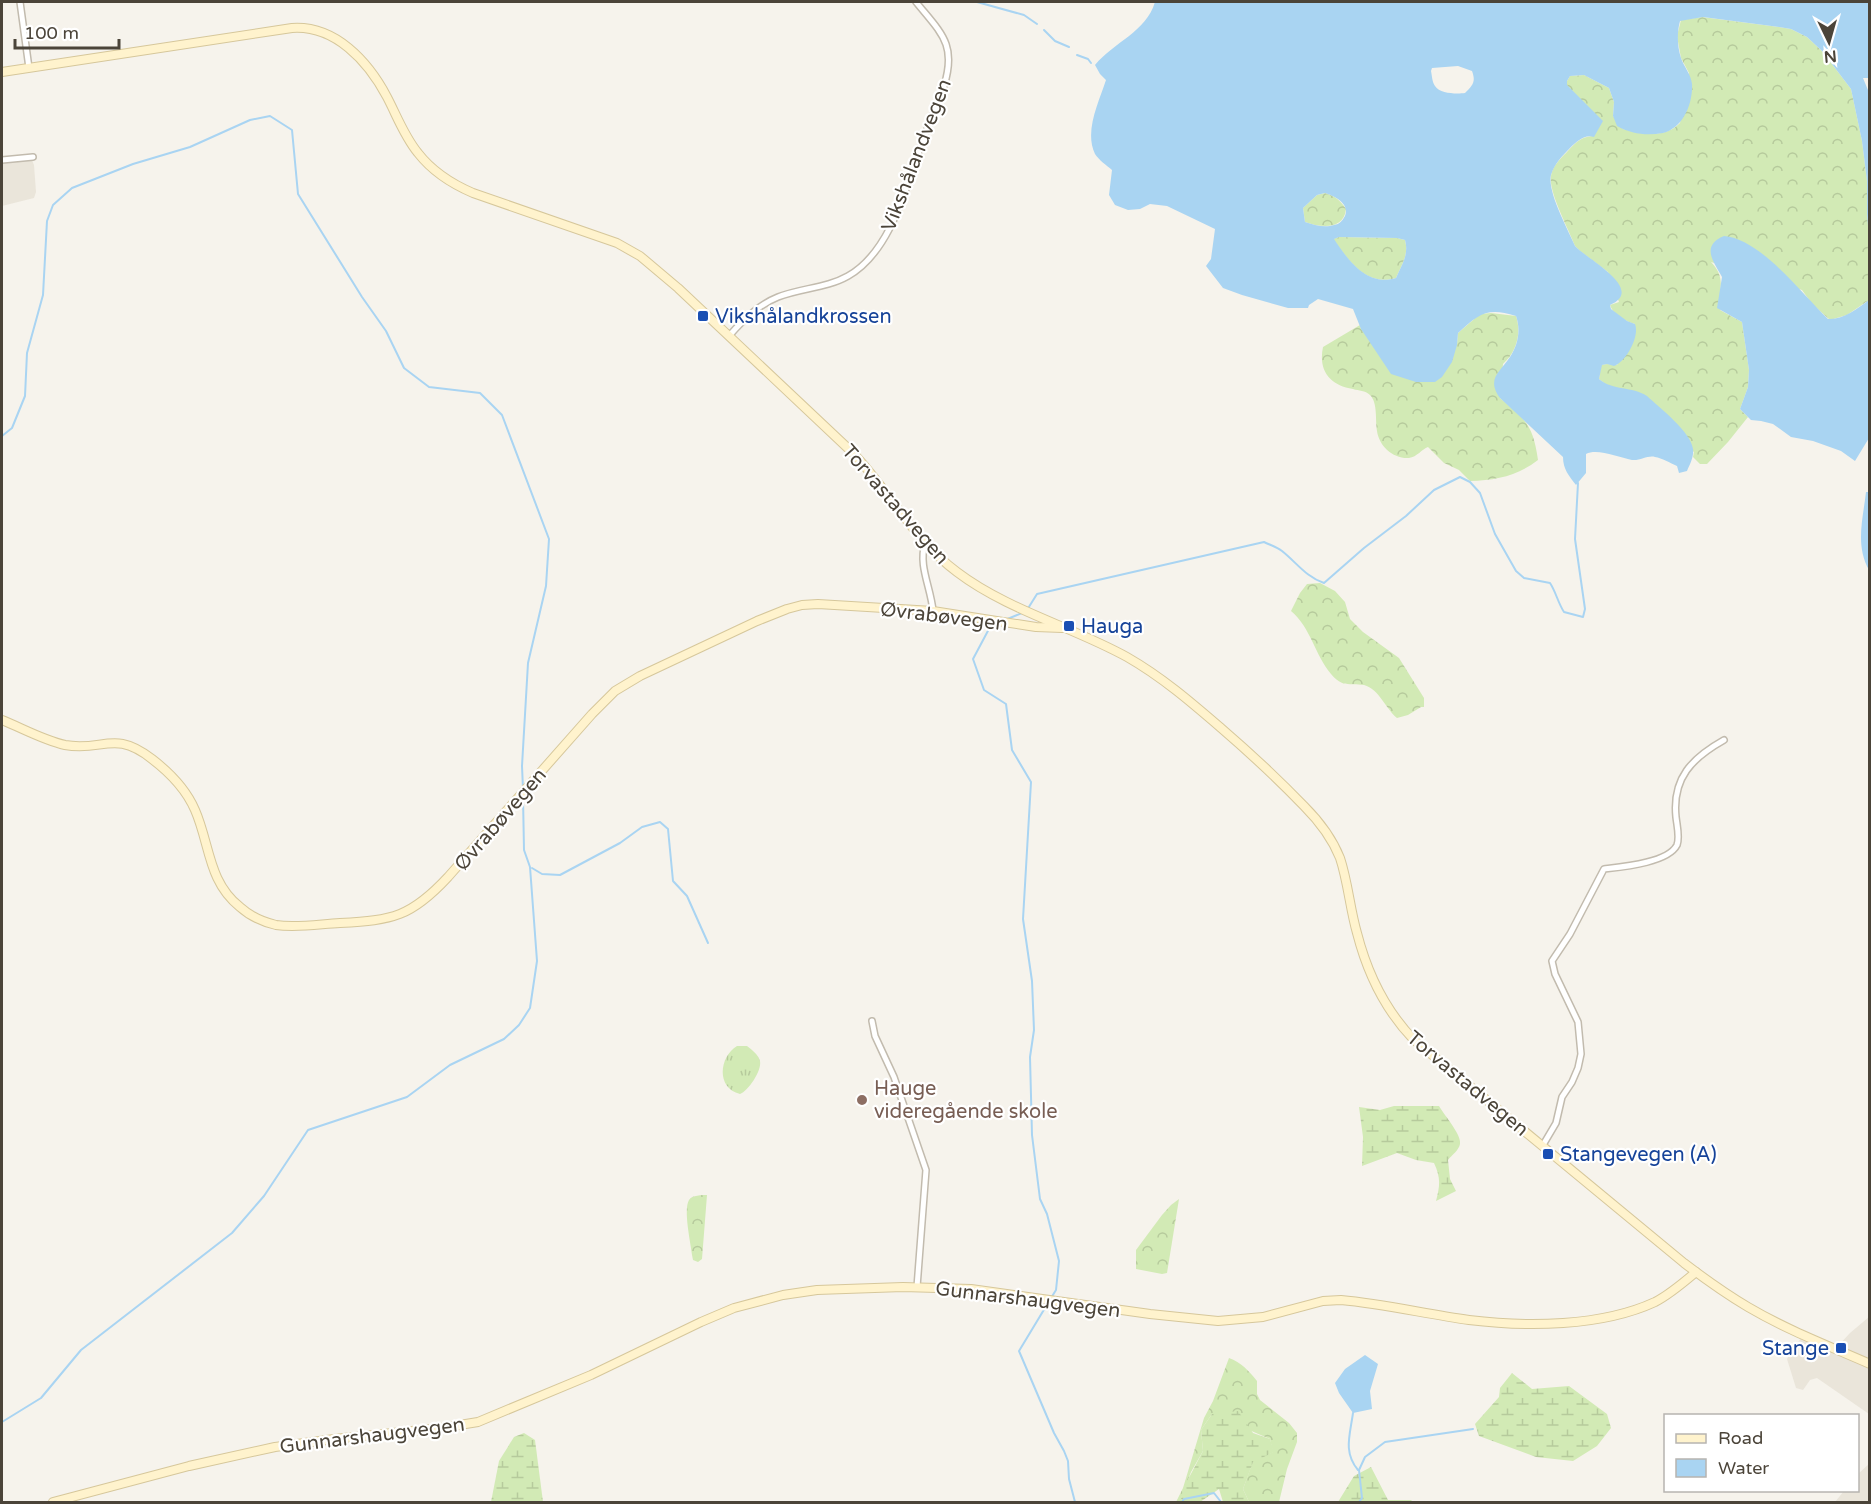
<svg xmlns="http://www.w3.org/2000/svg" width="1871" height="1504" viewBox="0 0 1871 1504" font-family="'Varela Round',sans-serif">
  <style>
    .residential { fill: #eae5da }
    .grass { fill: url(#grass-tufts) }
    .forest { fill: url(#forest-crowns) }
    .wetland { fill: url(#wetland-marsh) }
    .water { fill: #a9d4f2; fill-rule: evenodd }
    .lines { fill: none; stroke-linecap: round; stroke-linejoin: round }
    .stream { stroke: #a9d4f2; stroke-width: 2 }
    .minor-casing { stroke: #c2bbae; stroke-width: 8 }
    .secondary-casing { stroke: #d6c79b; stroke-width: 10 }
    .minor { stroke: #fff; stroke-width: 5 }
    .secondary { stroke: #fff3cd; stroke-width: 8 }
    .transit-dot { fill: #1a4fb4; stroke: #fff; stroke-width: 2 }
    .education-dot { fill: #8d6e63; stroke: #fff; stroke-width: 2 }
    .labels { text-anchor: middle; stroke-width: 4.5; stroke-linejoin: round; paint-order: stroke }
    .street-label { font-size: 20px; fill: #4b4439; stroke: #fff }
    .transit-label { font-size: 20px; fill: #164399; stroke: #fff; text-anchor: start }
    .education-label { font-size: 20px; fill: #785e54; stroke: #fff; text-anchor: start }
  </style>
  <defs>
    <pattern id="grass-tufts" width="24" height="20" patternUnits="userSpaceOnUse" patternTransform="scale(1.5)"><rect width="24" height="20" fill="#d2eab5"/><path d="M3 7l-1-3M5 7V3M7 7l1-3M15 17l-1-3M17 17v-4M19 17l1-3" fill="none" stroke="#b6ca9c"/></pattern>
    <pattern id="forest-crowns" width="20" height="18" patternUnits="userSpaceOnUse" patternTransform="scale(1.5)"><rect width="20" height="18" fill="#d2eab5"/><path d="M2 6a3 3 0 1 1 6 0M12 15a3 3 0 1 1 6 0" fill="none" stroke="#b6ca9c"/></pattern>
    <pattern id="wetland-marsh" width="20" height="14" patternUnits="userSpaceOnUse" patternTransform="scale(1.5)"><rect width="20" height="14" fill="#d2eab5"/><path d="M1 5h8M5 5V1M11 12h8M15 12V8" fill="none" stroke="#b6ca9c"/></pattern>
  </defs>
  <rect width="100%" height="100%" fill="#f6f3ec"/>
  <g class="residential">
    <polygon points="31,158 34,165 36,192 34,198 2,206 2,161"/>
    <polygon points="1869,1317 1869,1414 1817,1378 1810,1380 1803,1390 1796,1388 1787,1359 1803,1335 1838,1346 1850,1333"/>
    <polygon points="1869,1464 1869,1502 1835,1502 1844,1491 1858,1490 1858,1474"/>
  </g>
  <path class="grass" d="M 737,1046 L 747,1046 C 752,1050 758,1054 760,1061 C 762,1071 748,1091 740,1094 C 716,1088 719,1057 737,1046 Z"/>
  <g class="forest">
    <path d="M 1702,17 L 1779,27 L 1791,29 L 1807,37 L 1822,51 L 1851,89 L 1862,141 L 1867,181 L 1867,214 L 1870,238 L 1869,300 L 1847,315 L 1830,320 L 1812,304 L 1802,290 L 1711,262 C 1728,280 1717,290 1720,310 L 1742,322 L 1749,370 L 1748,387 L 1740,409 L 1748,417 L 1728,442 L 1707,464 L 1700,464 L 1693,457 L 1694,452 L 1599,379 L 1601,365 L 1607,364 L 1617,365 L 1635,324 C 1625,321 1613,315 1610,305 L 1619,302 L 1608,272 L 1580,251 L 1575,246 C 1569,230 1548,191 1551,176 C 1552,167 1560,159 1566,153 C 1574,144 1580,137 1592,136 L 1567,85 L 1567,81 L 1570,76 L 1584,75 L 1609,88 L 1614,102 L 1613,116 L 1623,129 C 1643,134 1664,139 1680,123 L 1689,73 L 1681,58 L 1677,36 L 1681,20 Z"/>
    <path d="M 1325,193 C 1335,196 1340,200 1346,209 C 1344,230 1321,228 1305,222 L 1303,208 L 1317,195 Z"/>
    <path d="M 1339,237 L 1397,238 L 1405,240 C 1409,255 1402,264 1396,278 C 1366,287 1348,260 1333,239 Z"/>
    <path d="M 1491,313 L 1516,316 C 1522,334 1516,352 1503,364 L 1500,398 C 1526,420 1533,425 1538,460 C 1517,476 1496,480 1470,481 L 1459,470 L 1444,463 L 1428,447 C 1422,449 1417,457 1409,458 C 1393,459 1379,446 1377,431 C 1375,420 1378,403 1370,395 C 1365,390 1359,391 1353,389 C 1330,385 1318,371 1323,347 L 1360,325 L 1361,329 L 1457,344 L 1458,333 L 1480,314 Z"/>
    <path d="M 1320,583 L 1335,591 L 1345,602 L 1350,619 L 1363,632 L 1399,658 L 1424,698 L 1424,707 L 1421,707 L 1408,715 L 1397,718 C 1386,709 1379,689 1364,685 C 1348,682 1344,689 1331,674 C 1315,655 1311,628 1291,611 L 1300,593 L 1307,584 Z"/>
    <path d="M 707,1195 L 702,1259 L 698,1262 L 693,1260 L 692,1255 C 691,1244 683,1210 689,1200 C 692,1195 702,1195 707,1195 Z"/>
    <polygon points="1179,1199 1167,1273 1162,1274 1136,1269 1136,1250 1162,1215 1171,1205"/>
    <path d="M 1229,1358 C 1241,1362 1249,1371 1257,1381 L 1257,1394 L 1260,1400 L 1289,1423 L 1297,1433 L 1297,1442 L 1287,1469 L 1279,1502 L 1249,1502 L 1243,1489 L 1253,1461 L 1273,1452 L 1270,1439 L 1212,1414 L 1201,1430 L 1203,1451 L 1191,1472 L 1181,1499 L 1183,1502 L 1176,1502 L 1183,1488 L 1204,1418 L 1213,1401 Z"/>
  </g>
  <g class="wetland">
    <path d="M 1394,1106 L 1439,1106 C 1444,1115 1462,1135 1460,1144 C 1459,1150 1452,1155 1448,1160 L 1450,1179 L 1456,1191 L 1436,1201 C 1440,1186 1441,1178 1434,1163 L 1416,1160 L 1397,1153 L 1362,1166 L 1363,1137 L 1359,1107 L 1380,1110 Z"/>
    <polygon points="1512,1373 1532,1389 1569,1386 1607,1414 1611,1428 1597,1446 1573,1461 1536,1457 1479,1436 1475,1424 1499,1397 1500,1388"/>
    <polygon points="1238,1411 1253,1433 1270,1439 1274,1452 1253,1462 1243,1489 1249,1502 1223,1502 1219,1489 1200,1502 1183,1502 1181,1499 1183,1489 1203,1451 1201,1430 1212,1414"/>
    <polygon points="524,1433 535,1440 543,1502 491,1502 499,1461 514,1437"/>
    <polygon points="1371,1467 1388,1500 1411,1500 1413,1502 1338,1502 1354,1476"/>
  </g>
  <g class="water">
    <path d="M 1155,2 L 1869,2 L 1869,78 L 1863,78 L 1870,95 L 1869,238 L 1867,214 L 1867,181 L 1862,141 L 1851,89 L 1822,51 L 1807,37 L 1791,29 L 1779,27 L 1703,17 L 1680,21 C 1677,32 1677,46 1681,58 C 1684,67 1691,74 1692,84 C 1693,104 1683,128 1663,133 C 1647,136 1631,134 1617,126 L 1613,116 L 1614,102 L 1609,88 L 1584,75 L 1570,76 L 1567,81 L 1567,85 L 1603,121 L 1594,137 C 1585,134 1577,141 1570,148 C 1563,155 1554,164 1551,175 C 1547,192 1568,229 1575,246 C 1585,258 1647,289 1610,305 L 1611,309 L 1627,321 L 1635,324 C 1640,336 1626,362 1614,366 L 1607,364 L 1602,365 L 1599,379 C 1613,391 1632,386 1647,396 C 1660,408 1691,432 1693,449 C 1694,457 1690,464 1687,471 L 1679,473 L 1677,466 C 1670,463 1662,458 1655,457 C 1648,455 1640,461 1632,460 C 1618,457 1597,448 1586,454 L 1586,473 L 1576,485 C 1569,476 1563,469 1563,457 L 1500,398 C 1486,379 1500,372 1510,357 C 1518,345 1521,330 1516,316 C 1487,307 1479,314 1458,333 L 1457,345 L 1452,362 L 1442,377 L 1435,382 L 1416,382 L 1391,374 L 1361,329 L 1353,309 L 1318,299 L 1309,305 L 1308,308 L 1288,308 L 1242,295 L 1223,288 L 1206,266 L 1211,259 L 1215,229 L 1167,206 L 1150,204 L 1140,209 L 1128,210 L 1115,205 L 1109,195 L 1112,170 C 1106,165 1099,160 1095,154 C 1084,131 1099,102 1106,80 L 1100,74 L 1095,65 C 1114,42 1146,32 1155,2 ZM 1458,66 L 1472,71 C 1476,82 1473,85 1465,93 C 1457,94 1440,94 1435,86 C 1432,82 1432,75 1431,71 L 1432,68 ZM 1325,193 C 1335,196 1350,204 1345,216 C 1342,221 1340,224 1334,225 C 1325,228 1314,225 1305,222 L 1303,208 L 1317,195 ZM 1339,237 L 1397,238 L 1405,240 C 1409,255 1402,264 1396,278 C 1367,287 1348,260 1334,239 Z"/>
    <path d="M 1724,236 C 1761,239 1802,294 1828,319 C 1843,320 1857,309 1869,300 L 1869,438 L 1855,461 L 1841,451 L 1813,441 L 1791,437 L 1773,424 L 1761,421 L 1751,420 L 1740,409 L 1748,387 L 1749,370 L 1742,322 L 1717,308 L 1722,277 C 1714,262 1700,246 1724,236 Z"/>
    <path d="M 1866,492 L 1870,492 L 1869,570 C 1855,545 1863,519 1866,492 Z"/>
    <polygon points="1365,1355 1378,1364 1370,1391 1372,1409 1353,1413 1339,1393 1335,1383 1345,1369"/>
  </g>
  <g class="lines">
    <g class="stream">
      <polyline points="977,2 1024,15 1037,24"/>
      <polyline points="1044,30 1055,41 1069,47"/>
      <polyline points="1077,55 1088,59 1091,63"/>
      <polyline points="2,436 12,428 25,396 27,353 43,295 47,221 53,205 72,188 133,164 190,147 250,120 270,116 292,130 298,194 362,297 386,331 404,368 429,387 480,393 502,415 549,539 546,586 528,663 522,766 523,789"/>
      <path d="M 1027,610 L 1037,594 L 1264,542 C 1270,545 1277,547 1282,551 C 1296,562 1306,577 1324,583 L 1364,548 L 1406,516 L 1434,490 L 1460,477 L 1470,482 L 1480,493 L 1495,534 L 1516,571 L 1524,578 L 1550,583 C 1556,592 1558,603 1564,612 L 1583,617 L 1585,609 L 1575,539 L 1578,483"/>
      <polyline points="1005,620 1022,613"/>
      <polyline points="997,624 990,627 973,659 984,690 1006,704 1012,750 1031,782 1023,919 1032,981 1034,1030 1030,1057 1032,1135 1040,1199 1047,1214 1059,1261 1056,1290 1051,1298"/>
      <polyline points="532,868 542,874 560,875 620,843 642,827 660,822 668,829 673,881 687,896 708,943"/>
      <polyline points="1048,1303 1019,1351 1054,1433 1064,1451 1068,1461 1069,1479 1075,1502"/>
      <path d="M 1353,1413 C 1350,1435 1343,1452 1358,1470"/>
      <polyline points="2,1422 41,1398 81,1350 232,1233 264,1196 308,1130 407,1097 450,1065 504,1039 519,1025 530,1008 537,961 530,867 524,850 523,797"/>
      <polyline points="1182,1502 1184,1499 1214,1493 1221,1502"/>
      <polyline points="1359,1502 1362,1498 1359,1470 1365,1457 1385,1442 1473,1429"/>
    </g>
    <g class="minor-casing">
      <g id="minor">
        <polyline points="20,2 29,68"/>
        <polyline points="2,160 33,157"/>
        <path d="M 729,336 C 743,320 758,305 778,297 C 801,288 827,288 848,276 C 889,253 905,192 919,151 C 927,129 935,108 944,86 C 957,44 941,33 916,2"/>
        <path d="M 925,544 C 918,565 931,588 933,611"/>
        <polyline points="872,1021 875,1036 894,1077 926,1170 917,1287"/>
        <path d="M 1543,1145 L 1556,1123 L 1562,1097 L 1572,1082 L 1578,1068 L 1581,1054 L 1578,1022 L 1555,974 L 1552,961 L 1570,934 L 1604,869 C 1621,867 1668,863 1677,845 C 1680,837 1677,826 1676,817 C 1672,778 1692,758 1724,740"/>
      </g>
    </g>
    <g class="secondary-casing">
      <g id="secondary">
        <path d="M 2,72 L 292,28 C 335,25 368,61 387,97 C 397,116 404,136 418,153 C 432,171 452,184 473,193 L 617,243 L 640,256 L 678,288 L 853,453 C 890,492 914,540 957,572 C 1007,610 1073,627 1127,657 C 1162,677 1192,703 1221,728 C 1250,753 1278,779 1304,806 C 1319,821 1332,838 1340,858 C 1348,882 1350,909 1357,933 C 1367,972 1386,1011 1414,1040 L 1684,1263 C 1705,1279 1726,1294 1748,1307 C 1787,1330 1829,1346 1870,1364"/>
        <path d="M 2,720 C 22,728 43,740 65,745 C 103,752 114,729 152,759 C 169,772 186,789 195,810 C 210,844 208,882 240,907 C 250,916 263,922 276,925 C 297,928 320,924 340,923 C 393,920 411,917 448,877 L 592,714 L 615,691 L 640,676 L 757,621 L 787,609 L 802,605 L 818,604 L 933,611 L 1036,627 L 1062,628"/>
        <path d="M 53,1502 L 189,1466 L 275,1447 L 334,1439 L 441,1428 L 478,1422 L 591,1375 L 701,1322 L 734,1308 L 783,1295 L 817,1290 L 903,1287 L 971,1289 L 1150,1314 L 1218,1321 L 1263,1317 L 1323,1301 L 1341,1300 C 1384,1304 1426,1314 1469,1320 C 1526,1327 1601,1327 1655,1302 C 1669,1295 1683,1283 1696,1272"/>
      </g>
    </g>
    <use href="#minor" class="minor"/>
    <use href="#secondary" class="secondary"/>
  </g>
  <g class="transit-dot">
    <rect x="697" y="310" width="12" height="12" rx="3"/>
    <rect x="1063" y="620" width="12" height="12" rx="3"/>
    <rect x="1542" y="1148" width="12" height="12" rx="3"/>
    <rect x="1835" y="1342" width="12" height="12" rx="3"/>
  </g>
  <circle class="education-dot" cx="862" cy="1100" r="6"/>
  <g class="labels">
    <g class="street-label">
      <text transform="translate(916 155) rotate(-69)" y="7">Vikshålandvegen</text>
      <text transform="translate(896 504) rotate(49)" y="7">Torvastadvegen</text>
      <text transform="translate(944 616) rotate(7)" y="7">Øvrabøvegen</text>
      <text transform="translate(500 819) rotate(-49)" y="7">Øvrabøvegen</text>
      <text transform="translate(1468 1083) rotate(40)" y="7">Torvastadvegen</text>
      <text transform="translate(1028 1299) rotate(7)" y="7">Gunnarshaugvegen</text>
      <text transform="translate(372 1435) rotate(-7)" y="7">Gunnarshaugvegen</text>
    </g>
    <g class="transit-label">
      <text x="715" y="323">Vikshålandkrossen</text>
      <text x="1081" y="633">Hauga</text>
      <text x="1560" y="1161">Stangevegen (A)</text>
      <text x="1829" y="1355" text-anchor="end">Stange</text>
    </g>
    <g class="education-label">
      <text x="874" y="1095">Hauge<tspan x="874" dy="23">videregående skole</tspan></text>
    </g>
  </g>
  <rect width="1871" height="1504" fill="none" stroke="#4b4439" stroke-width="6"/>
  <rect x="1664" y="1414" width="195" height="78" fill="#ffffff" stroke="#b7b4b0" stroke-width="1.5"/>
  <rect x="1676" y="1434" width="30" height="9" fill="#fff3cd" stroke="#b7b4b0" stroke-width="1.5"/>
  <text x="1718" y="1444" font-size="18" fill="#4b4439">Road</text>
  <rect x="1676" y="1459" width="30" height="18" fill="#a9d4f2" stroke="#b7b4b0" stroke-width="1.5"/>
  <text x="1718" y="1474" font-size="18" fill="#4b4439">Water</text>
  <g transform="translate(1829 42) rotate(175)" stroke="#ffffff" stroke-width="4.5" paint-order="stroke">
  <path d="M0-4.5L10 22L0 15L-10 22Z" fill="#4b4439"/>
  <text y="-9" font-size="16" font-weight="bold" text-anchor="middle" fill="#4b4439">N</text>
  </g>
  <path d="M15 39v9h104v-9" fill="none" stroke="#4b4439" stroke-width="3"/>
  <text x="24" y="39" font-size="18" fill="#4b4439" stroke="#ffffff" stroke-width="4.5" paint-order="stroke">100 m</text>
</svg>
